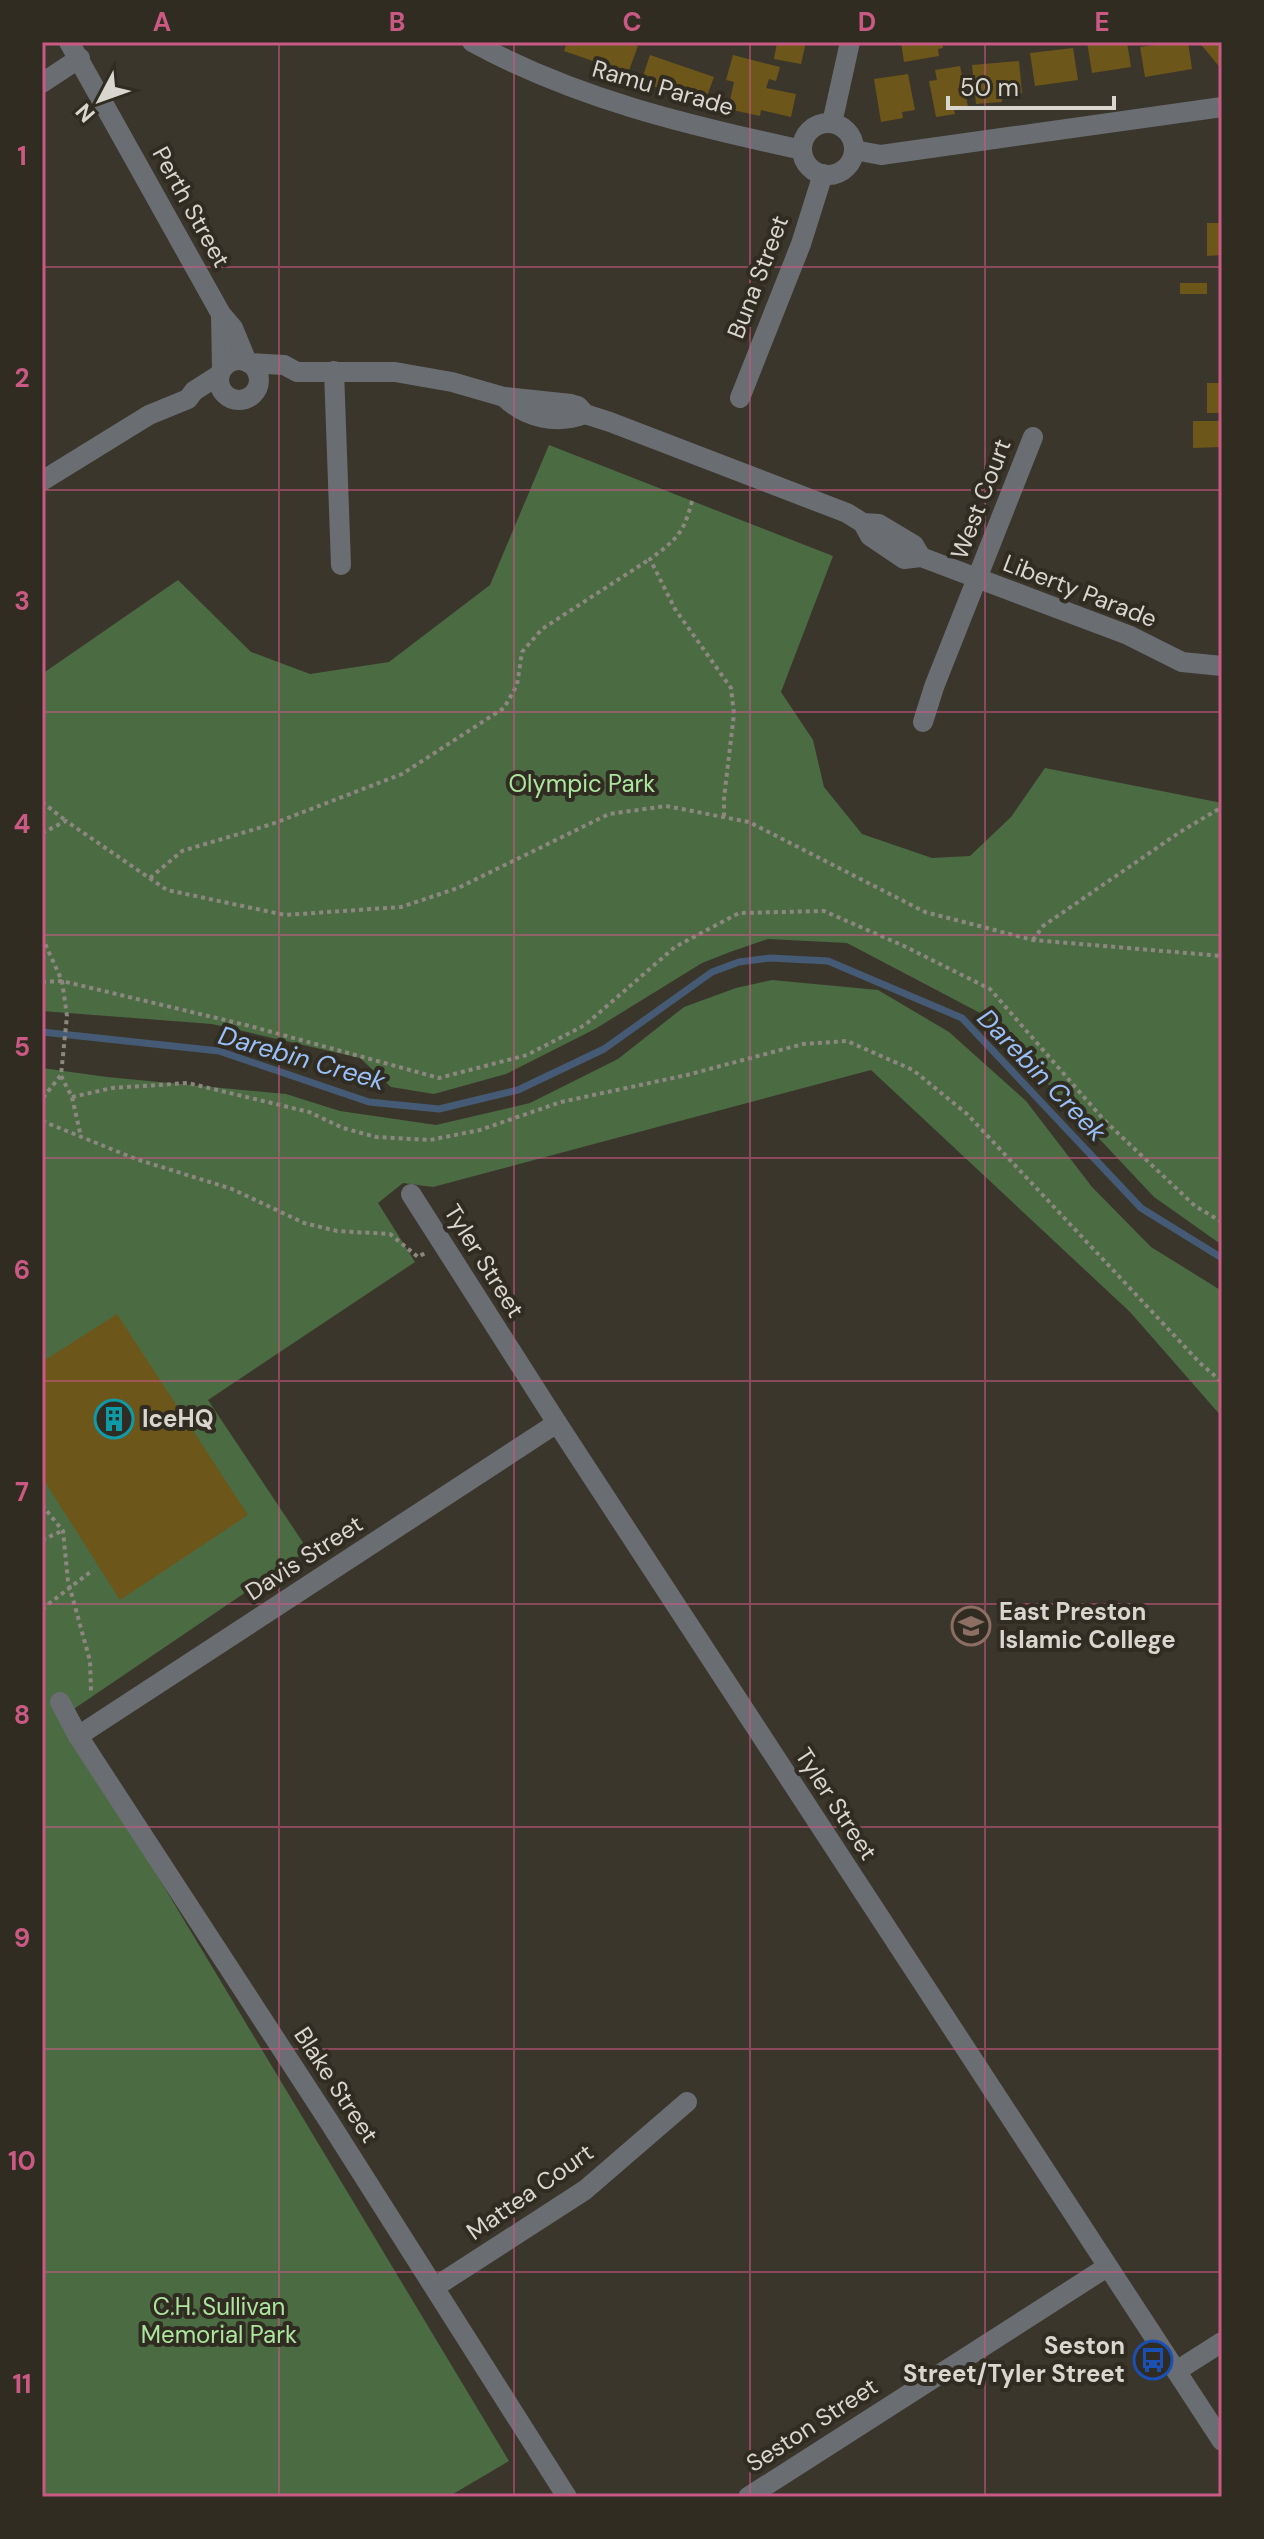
<svg xmlns="http://www.w3.org/2000/svg" width="1264" height="2539" viewBox="0 0 1264 2539" font-family="'DM Sans',sans-serif">
  <style>
    .green { fill: #4b6b43 }
    .lines { fill: none; stroke-linecap: round; stroke-linejoin: round }
    .stream { stroke: #455a74; stroke-width: 7 }
    .building { fill: #6d561a }
    .path { stroke: #8c887f; stroke-width: 4; stroke-dasharray: 4 4; stroke-linecap: butt }
    .minor { stroke: #6a6e73; stroke-width: 20 }
    .grid { fill: none; stroke: #ca5a84; stroke-width: 2; stroke-opacity: 0.55 }
    .labels { text-anchor: middle; stroke-width: 8; stroke-linejoin: round; paint-order: stroke }
    .street-label { font-size: 24px; fill: #d9d6cf; stroke: #312c22 }
    .park-label { font-size: 24px; fill: #ace59e; stroke: #312c22 }
    .poi-label { font-size: 24px; font-weight: bold; fill: #d9d6cf; stroke: #312c22; text-anchor: start }
    .water-label { font-size: 26px; font-style: italic; fill: #99c0f8; stroke: #312c22 }
    .neatline { fill: none; stroke: #ca5a84; stroke-width: 3 }
    .grid-label { font-size: 26px; text-anchor: middle; font-weight: bold; fill: #ca5a84 }
  </style>
  <rect width="100%" height="100%" fill="#3b362b"/>
  <g class="green">
    <polygon points="549,445 833,556 781,692 813,740 824,787 862,834 932,858 970,856 1011,817 1045,768 1222,803 1222,1245 1154,1197 982,1014 847,943 768,939 730,952 702,963 595,1029 506,1074 434,1094 391,1087 360,1058 212,1024 42,1011 42,674 178,580 251,652 310,674 389,662 490,585"/>
    <polygon points="772,980 878,990 949,1032 1026,1101 1092,1187 1151,1247 1222,1291 1222,1417 1130,1312 871,1070 433,1187 403,1183 378,1203 415,1262 208,1400 308,1550 62,1717 509,2461 448,2497 42,2497 42,1068 107,1077 286,1094 340,1111 436,1125 530,1103 618,1059 684,1007 736,988"/>
  </g>
  <g class="lines">
    <polyline class="stream" points="42,1032 219,1051 369,1102 439,1109 518,1090 604,1049 712,972 739,962 770,958 828,961 962,1018 1141,1208 1222,1258"/>
  </g>
  <g class="building">
    <polygon points="567,42 626,42 638,46 628,73 564,51"/>
    <polygon points="777,42 806,42 801,64 774,59"/>
    <polygon points="901,42 942,42 943,48 938,49 939,56 904,62"/>
    <polygon points="1087,42 1127,42 1131,67 1092,73"/>
    <polygon points="1155,42 1188,42 1192,69 1145,77 1140,47 1155,45"/>
    <polygon points="1199,42 1222,42 1222,70"/>
    <polygon points="1073,48 1078,80 1035,86 1030,53"/>
    <polygon points="650,55 714,77 704,104 641,82"/>
    <polygon points="733,55 780,67 776,81 769,79 766,88 796,94 791,117 761,110 760,116 728,109 734,82 726,80"/>
    <polygon points="1019,61 1022,93 1002,95 1002,102 976,104 972,65"/>
    <polygon points="960,66 968,107 954,110 955,114 936,117 929,81 937,80 935,70"/>
    <polygon points="908,74 915,110 902,112 903,118 881,122 874,79"/>
    <polygon points="1207,223 1222,223 1222,255 1207,256"/>
    <rect x="1180" y="283" width="27" height="11"/>
    <rect x="1207" y="383" width="15" height="30"/>
    <polygon points="1193,421 1222,421 1222,447 1193,448"/>
    <polygon points="117,1314 248,1515 120,1600 42,1477 42,1362"/>
  </g>
  <g class="lines">
    <g class="path">
      <path d="M 692,501 C 684,533 676,540 650,559 L 675,609 L 731,688 L 734,714 L 724,798 L 724,817"/>
      <polyline points="42,802 65,820"/>
      <polyline points="42,833 66,821 167,890 285,915 401,907 458,888 609,814 666,806 749,822 925,912 1033,940 1222,956"/>
      <polyline points="150,878 182,851 272,824 402,774 504,708 517,685 522,652 542,629 650,559"/>
      <polyline points="42,937 62,981 67,1016 61,1075 42,1099"/>
      <polyline points="1033,940 1043,926 1180,832 1222,807"/>
      <polyline points="42,982 62,981 250,1026 439,1078 527,1055 585,1025 675,947 739,913 824,911 904,946 990,989 1104,1120 1195,1206 1222,1222"/>
      <polyline points="61,1076 72,1097 81,1137"/>
      <polyline points="72,1097 112,1088 188,1083 309,1112 343,1128 376,1137 430,1140 480,1130 561,1102 687,1075 803,1044 847,1041 913,1070 967,1114 1200,1363 1222,1382"/>
      <polyline points="42,1121 136,1159 232,1189 304,1223 337,1231 390,1234 418,1257 425,1253"/>
      <polyline points="42,1505 63,1531 68,1581 90,1661 91,1691"/>
      <polyline points="42,1540 62,1531"/>
      <polyline points="42,1609 93,1570"/>
    </g>
    <g class="minor">
      <polyline points="69,42 221,314 233,328 247,362"/>
      <path d="M 472,42 C 577,99 687,125 802,150"/>
      <polyline points="42,83 80,58"/>
      <polyline points="832,123 850,42"/>
      <circle cx="828" cy="149" r="26"/>
      <polyline points="854,150 881,155 1222,107"/>
      <polyline points="221,314 222,369"/>
      <circle cx="239" cy="380" r="20"/>
      <polyline points="249,363 284,365 297,372 395,372 452,382 504,397 571,404 578,406 585,414 610,422 847,513 863,523 879,524 914,545 921,557"/>
      <polyline points="334,371 341,565"/>
      <path d="M 504,397 C 526,418 556,425 585,414"/>
      <polyline points="740,398 801,244 823,174"/>
      <polyline points="42,481 149,415 188,399 194,391 219,375"/>
      <polyline points="863,523 870,536 904,559 921,557 1128,635 1182,662 1222,666"/>
      <polyline points="923,722 934,687 1033,437"/>
      <polyline points="411,1194 557,1423 1222,2441"/>
      <polyline points="60,1702 78,1736 328,2120 567,2497"/>
      <polyline points="78,1736 557,1423"/>
      <polyline points="435,2287 585,2190 687,2102"/>
      <polyline points="1178,2370 1222,2342"/>
      <polyline points="748,2497 1107,2267"/>
    </g>
  </g>
  <path class="grid" d="M 279,42 L 279,2497M 514,42 L 514,2497M 750,42 L 750,2497M 985,42 L 985,2497M 42,267 L 1222,267M 42,490 L 1222,490M 42,712 L 1222,712M 42,935 L 1222,935M 42,1158 L 1222,1158M 42,1381 L 1222,1381M 42,1604 L 1222,1604M 42,1827 L 1222,1827M 42,2049 L 1222,2049M 42,2272 L 1222,2272"/>
  <defs>
    <g id="building-ring" transform="scale(2)"><circle r="9.5" fill="#312c22" stroke="#0f9aa8" stroke-width="1.5"/><path d="M-4-6H4V6H1V3H-1V6H-4ZM-2.5-4.3h1.7v1.8h-1.7ZM.8-4.3h1.7v1.8H.8ZM-2.5-1h1.7V.8h-1.7ZM.8-1h1.7V.8H.8Z" fill="#0f9aa8"/></g>
    <g id="school-ring" transform="scale(2)"><circle r="9.5" fill="#312c22" stroke="#8d6e63" stroke-width="1.5"/><path d="M0-5L7-2L0 1L-7-2ZM-4 1L0 2.5L4 1V4Q0 6-4 4Z" fill="#8d6e63"/></g>
    <g id="bus-ring" transform="scale(2)"><circle r="9.5" fill="#312c22" stroke="#1a4fb4" stroke-width="1.5"/><path d="M-5-6H5V4H4V6H2V4H-2V6H-4V4H-5ZM-3.5-4V0h7V-4ZM-3.5 1.2v1.5H-2V1.2ZM2 1.2v1.5H3.5V1.2Z" fill="#1a4fb4"/></g>
  </defs>
  <g fill-rule="evenodd">
    <use href="#building-ring" x="114" y="1419"/>
    <use href="#school-ring" x="971" y="1626"/>
    <use href="#bus-ring" x="1153" y="2360"/>
  </g>
  <g class="labels">
    <g class="street-label">
      <text transform="translate(663 88) rotate(16)" y="8">Ramu Parade</text>
      <text transform="translate(191 207) rotate(61)" y="8">Perth Street</text>
      <text transform="translate(758 277) rotate(-69)" y="8">Buna Street</text>
      <text transform="translate(981 499) rotate(-69)" y="8">West Court</text>
      <text transform="translate(1080 591) rotate(21)" y="8">Liberty Parade</text>
      <text transform="translate(484 1261) rotate(58)" y="8">Tyler Street</text>
      <text transform="translate(304 1558) rotate(-33)" y="8">Davis Street</text>
      <text transform="translate(836 1804) rotate(57)" y="8">Tyler Street</text>
      <text transform="translate(336 2085) rotate(57)" y="8">Blake Street</text>
      <text transform="translate(530 2192) rotate(-35)" y="8">Mattea Court</text>
      <text transform="translate(812 2425) rotate(-33)" y="8">Seston Street</text>
    </g>
    <g class="park-label">
      <text x="582" y="792">Olympic Park</text>
      <text x="219" y="2315">C.H. Sullivan<tspan x="219" dy="28">Memorial Park</tspan></text>
    </g>
    <g class="poi-label">
      <text x="142" y="1427">IceHQ</text>
      <text x="999" y="1620">East Preston<tspan x="999" dy="28">Islamic College</tspan></text>
      <text x="1125" y="2354" text-anchor="end">Seston<tspan x="1125" dy="28">Street/Tyler Street</tspan></text>
    </g>
    <g class="water-label">
      <text transform="translate(302 1058) rotate(16)" y="9">Darebin Creek</text>
      <text transform="translate(1042 1075) rotate(46)" y="9">Darebin Creek</text>
    </g>
  </g>
  <rect width="1264" height="2539" fill="none" stroke="#312c22" stroke-width="88"/>
  <g transform="translate(100 100) rotate(229)" stroke="#312c22" stroke-width="6" paint-order="stroke">
  <path d="M0-6L14 30L0 20L-14 30Z" fill="#d9d6cf"/>
  <text y="-12" font-size="22" font-weight="bold" text-anchor="middle" fill="#d9d6cf">N</text>
  </g>
  <path d="M948 96v12h166v-12" fill="none" stroke="#d9d6cf" stroke-width="4"/>
  <text x="960" y="96" font-size="24" fill="#d9d6cf" stroke="#312c22" stroke-width="6" paint-order="stroke">50 m</text>
  <rect x="44" y="44" width="1176" height="2451" class="neatline"/>
  <g class="grid-label">
    <text x="162" y="31">A</text>
    <text x="397" y="31">B</text>
    <text x="632" y="31">C</text>
    <text x="867" y="31">D</text>
    <text x="1102" y="31">E</text>
    <text x="22" y="165">1</text>
    <text x="22" y="387">2</text>
    <text x="22" y="610">3</text>
    <text x="22" y="833">4</text>
    <text x="22" y="1056">5</text>
    <text x="22" y="1279">6</text>
    <text x="22" y="1501">7</text>
    <text x="22" y="1724">8</text>
    <text x="22" y="1947">9</text>
    <text x="22" y="2170">10</text>
    <text x="22" y="2393">11</text>
  </g>
</svg>
